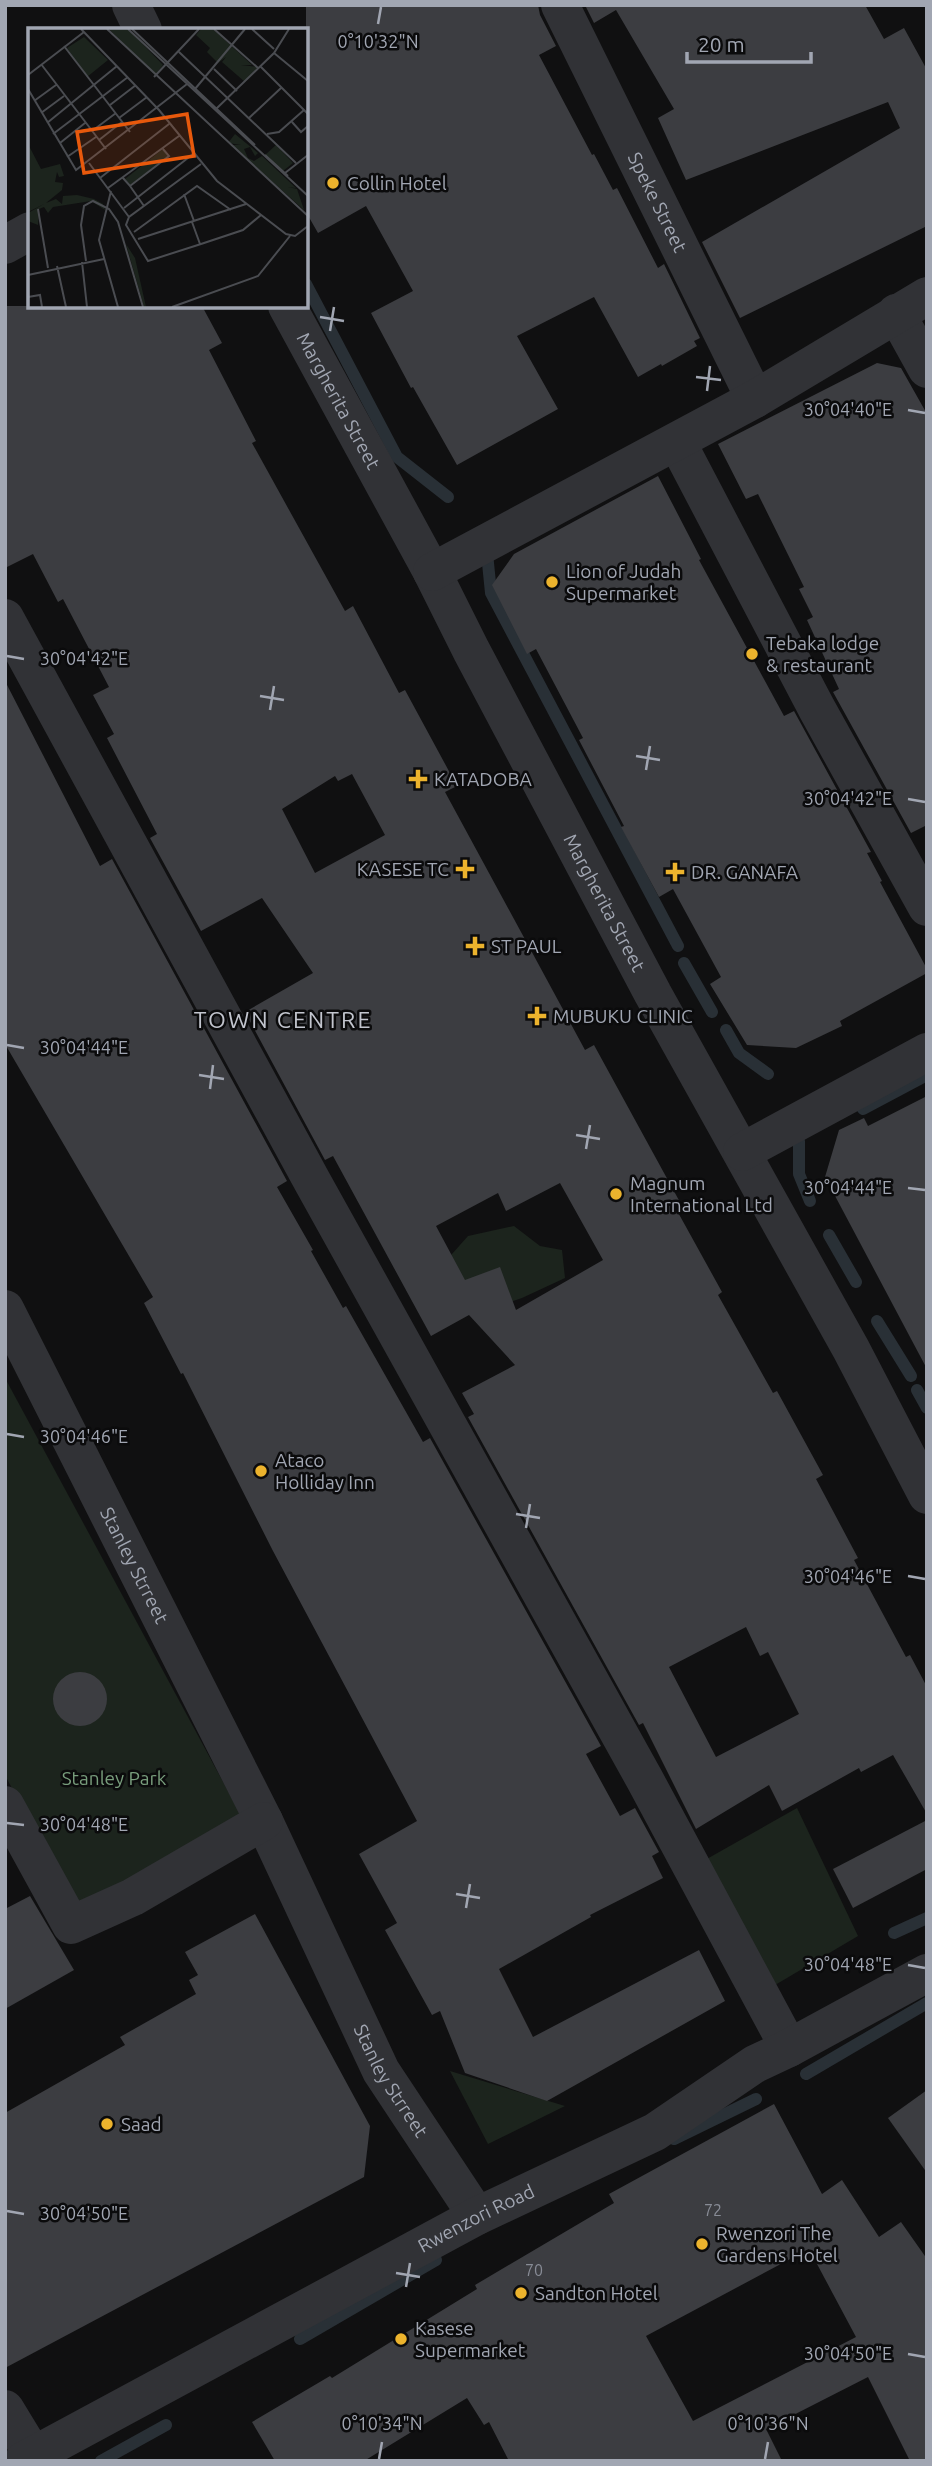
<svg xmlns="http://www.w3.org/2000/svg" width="932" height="2466" viewBox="0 0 932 2466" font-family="Ubuntu,sans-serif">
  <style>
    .green { fill: #1c241d }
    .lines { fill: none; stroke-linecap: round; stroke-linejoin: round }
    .stream { stroke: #293036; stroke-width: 12 }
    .building { fill: #3c3d41; fill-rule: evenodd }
    .minor { stroke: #313236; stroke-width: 38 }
    .ticks { fill: none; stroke: #a1a6b2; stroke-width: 2.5 }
    .poi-dot { fill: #ecb32d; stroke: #0b0b0c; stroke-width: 2.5 }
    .labels { text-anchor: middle; stroke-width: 5; stroke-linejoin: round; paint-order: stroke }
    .number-label { font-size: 16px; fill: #888c96 }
    .poi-label { font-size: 19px; fill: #a1a6b2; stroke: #0b0b0c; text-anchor: start }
    .street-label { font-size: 19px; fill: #a1a6b2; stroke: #0b0b0c }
    .park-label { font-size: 19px; fill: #789d7c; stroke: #0b0b0c }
    .quarter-label { font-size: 23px; letter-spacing: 2px; fill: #c2c5ce; stroke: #0b0b0c }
    .inset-road { fill: none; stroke: #4a4c51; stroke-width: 2 }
    .view { fill: #e8590c; fill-opacity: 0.15; stroke: #e8590c; stroke-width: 3.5 }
    .inset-edge { fill: none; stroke: #a1a6b2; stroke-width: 3.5 }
    .ticks-label { font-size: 18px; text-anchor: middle; fill: #a1a6b2; stroke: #0b0b0c; stroke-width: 5; stroke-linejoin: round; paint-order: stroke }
  </style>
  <rect width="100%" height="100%" fill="#101011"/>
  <g class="green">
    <polygon points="514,1226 540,1246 562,1250 565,1278 522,1298 487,1310 444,1263 468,1236"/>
    <polygon points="5,1378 243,1819 75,1909 5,1775"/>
    <polygon points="797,1808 858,1936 770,1988 705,1860"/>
    <polygon points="450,2071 565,2106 488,2144"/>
  </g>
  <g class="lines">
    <g class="stream">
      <polyline points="306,284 397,457 448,497"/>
      <polyline points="487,553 491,593 678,946"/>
      <polyline points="684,963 712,1012"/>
      <polyline points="726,1030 739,1053 768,1074"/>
      <polyline points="863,1109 927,1075"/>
      <polyline points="799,1141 799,1174 810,1201"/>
      <polyline points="829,1235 856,1282"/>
      <polyline points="877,1321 911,1376"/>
      <polyline points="917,1390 927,1408"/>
      <polyline points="894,1933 927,1918"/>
      <polyline points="806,2074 927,2003"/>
      <polyline points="674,2139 756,2099"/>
      <polyline points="300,2339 436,2260"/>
      <polyline points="101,2461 166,2425"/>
    </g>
  </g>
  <g class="building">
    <polygon points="306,5 538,5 540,15 556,46 539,55 592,155 594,154 613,190 617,188 658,268 664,264 700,338 694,341 697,346 662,366 661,364 638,377 594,297 517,336 558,409 457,465 413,387 411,388 371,313 413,291 366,206 318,233 306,212"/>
    <polygon points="585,5 865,5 884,39 904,28 927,70 927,226 740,318 702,242 900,128 888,102 686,180 658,118 674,109 616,10 594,23"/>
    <path d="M 5,306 L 202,306 L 222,343 L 209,350 L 256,441 L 252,443 L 345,611 L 353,606 L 399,693 L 405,690 L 457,786 L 445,792 L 585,1050 L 594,1045 L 681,1204 L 675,1207 L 722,1292 L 718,1295 L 773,1393 L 777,1391 L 823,1475 L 816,1479 L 858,1558 L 854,1560 L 906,1657 L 910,1655 L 927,1687 L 927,1814 L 893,1755 L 861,1772 L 859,1768 L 782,1811 L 769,1785 L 696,1829 L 643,1723 L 639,1725 L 468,1417 L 474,1414 L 462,1393 L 515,1365 L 469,1315 L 431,1336 L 333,1156 L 325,1160 L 245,1012 L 313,973 L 262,898 L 201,931 L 150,838 L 157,834 L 107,738 L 114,734 L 93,695 L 109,687 L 63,599 L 58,602 L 33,554 L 5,568 ZM 352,774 L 385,835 L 315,873 L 282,809 L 335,776 L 338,781 ZM 560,1183 L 603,1260 L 516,1310 L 500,1267 L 465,1280 L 436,1226 L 498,1193 L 506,1211 ZM 746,1627 L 760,1656 L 768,1652 L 799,1714 L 716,1757 L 669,1667 Z"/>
    <polygon points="877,363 901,368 927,414 927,825 911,833 833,692 839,689 807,620 813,617 799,589 804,587 758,494 746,499 718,444"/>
    <polygon points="658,476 701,559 699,560 784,716 794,711 871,852 867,853 882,881 880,882 927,969 927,973 840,1021 842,1026 796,1048 747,1045 710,984 721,977 673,889 659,897 621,827 624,826 579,740 583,738 536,649 527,654 492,585 514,554"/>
    <polygon points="5,681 100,866 112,859 287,1181 277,1187 313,1250 311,1251 343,1308 346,1306 423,1442 430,1438 601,1746 586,1754 620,1816 635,1808 659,1852 652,1856 663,1878 590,1915 591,1917 499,1969 533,2037 699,1950 725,2001 547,2101 465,2073 440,2011 432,2015 385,1930 397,1923 359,1854 417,1821 273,1551 183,1373 181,1374 144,1303 153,1297 5,1044"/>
    <polygon points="927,1096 927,1369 825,1177 839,1130 864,1118 868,1126"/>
    <circle cx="80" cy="1699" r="27"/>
    <polygon points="927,1820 927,1869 853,1908 833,1869"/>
    <polygon points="30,1896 74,1970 5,2009 5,1909"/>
    <polygon points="255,1914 370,2126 364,2177 5,2368 5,2113 125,2045 120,2037 196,1994 189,1980 198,1975 185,1952"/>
    <polygon points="927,2090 927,2173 888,2118"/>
    <path d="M 774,2104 L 822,2194 L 842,2180 L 879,2237 L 901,2222 L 927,2259 L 927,2461 L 910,2461 L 868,2377 L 766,2429 L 782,2461 L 509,2461 L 489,2422 L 484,2425 L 467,2398 L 364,2461 L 275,2461 L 252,2422 L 330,2376 L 332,2378 L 477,2289 L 475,2285 L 614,2203 L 609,2194 ZM 809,2249 L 856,2337 L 693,2421 L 646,2336 Z"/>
  </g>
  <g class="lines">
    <g class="minor">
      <polyline points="131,5 143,30"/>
      <path id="s1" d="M 560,5 L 755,399"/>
      <polyline points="5,245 30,231"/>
      <path id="s2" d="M 287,306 L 432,572 L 471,650 L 653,994 L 851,1349 L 927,1495"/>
      <polyline points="896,313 927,369"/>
      <polyline points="677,442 817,709 927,907"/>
      <polyline points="432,572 755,399 927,296"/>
      <polyline points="5,618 312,1181 645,1780 789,2048"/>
      <polyline points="742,1152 927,1052"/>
      <path id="s3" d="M 5,1309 L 264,1821 L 381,2071 L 477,2216"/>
      <polyline points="5,1805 71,1925 133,1897 264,1821"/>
      <polyline points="5,2409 33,2455"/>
      <path id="s4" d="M 23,2461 L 477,2216 L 655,2132 L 755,2064 L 789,2048 L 927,1973"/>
    </g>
  </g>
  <path class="ticks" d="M 378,24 L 381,7M 320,317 L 344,321M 330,331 L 334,307M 696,377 L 721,380M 707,391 L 710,366M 908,410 L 925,413M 7,656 L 24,659M 260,696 L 284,700M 270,710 L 274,686M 636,756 L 660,760M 646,770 L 650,746M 908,799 L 925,802M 7,1045 L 24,1048M 199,1075 L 224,1079M 210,1089 L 213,1065M 576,1135 L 600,1139M 586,1149 L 590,1125M 908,1188 L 925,1190M 7,1434 L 24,1437M 516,1514 L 540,1518M 526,1528 L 530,1504M 908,1576 L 925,1579M 7,1823 L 24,1825M 456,1894 L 480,1898M 466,1908 L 470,1884M 908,1965 L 925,1968M 7,2211 L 24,2214M 396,2273 L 420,2277M 406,2287 L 410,2263M 908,2354 L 925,2357M 379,2459 L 382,2442M 765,2459 L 768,2442"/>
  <g class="poi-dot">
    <circle cx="333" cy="183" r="7"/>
    <circle cx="552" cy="582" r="7"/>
    <circle cx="752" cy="654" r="7"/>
    <path d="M414.5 768.5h7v7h7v7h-7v7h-7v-7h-7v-7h7z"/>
    <path d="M461.5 858.5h7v7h7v7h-7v7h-7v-7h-7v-7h7z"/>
    <path d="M671.5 861.5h7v7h7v7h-7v7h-7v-7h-7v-7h7z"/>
    <path d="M471.5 935.5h7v7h7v7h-7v7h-7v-7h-7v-7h7z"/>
    <path d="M533.5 1005.5h7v7h7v7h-7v7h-7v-7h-7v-7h7z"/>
    <circle cx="616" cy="1194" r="7"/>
    <circle cx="261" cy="1471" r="7"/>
    <circle cx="107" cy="2124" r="7"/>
    <circle cx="702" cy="2244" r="7"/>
    <circle cx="521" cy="2293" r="7"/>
    <circle cx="401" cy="2339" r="7"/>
  </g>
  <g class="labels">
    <g class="number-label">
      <text x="713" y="2216">72</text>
      <text x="534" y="2276">70</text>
    </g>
    <g class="poi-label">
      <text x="347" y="190">Collin Hotel</text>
      <text x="566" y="578">Lion of Judah<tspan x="566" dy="22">Supermarket</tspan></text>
      <text x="766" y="650">Tebaka lodge<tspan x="766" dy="22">&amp; restaurant</tspan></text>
      <text x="434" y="786">KATADOBA</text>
      <text x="449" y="876" text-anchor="end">KASESE TC</text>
      <text x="691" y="879">DR. GANAFA</text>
      <text x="491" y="953">ST PAUL</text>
      <text x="553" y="1023">MUBUKU CLINIC</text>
      <text x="630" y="1190">Magnum<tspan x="630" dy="22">International Ltd</tspan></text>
      <text x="275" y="1467">Ataco<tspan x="275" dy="22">Holliday Inn</tspan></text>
      <text x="121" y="2131">Saad</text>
      <text x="716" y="2240">Rwenzori The<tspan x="716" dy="22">Gardens Hotel</tspan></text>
      <text x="535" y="2300">Sandton Hotel</text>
      <text x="415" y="2335">Kasese<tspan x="415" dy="22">Supermarket</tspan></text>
    </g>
    <g class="street-label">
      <text dy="7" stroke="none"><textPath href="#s1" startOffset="220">Speke Street</textPath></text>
      <text dy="7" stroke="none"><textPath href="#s2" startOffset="108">Margherita Street</textPath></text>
      <text dy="7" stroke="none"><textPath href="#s2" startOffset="676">Margherita Street</textPath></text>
      <text dy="7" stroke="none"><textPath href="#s3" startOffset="287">Stanley Strreet</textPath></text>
      <text dy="7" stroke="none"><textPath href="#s3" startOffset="863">Stanley Strreet</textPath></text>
      <text dy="7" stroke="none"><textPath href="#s4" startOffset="514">Rwenzori Road</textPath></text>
    </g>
    <g class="park-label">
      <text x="114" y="1785">Stanley Park</text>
    </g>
    <g class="quarter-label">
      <text x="283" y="1028">TOWN CENTRE</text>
    </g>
  </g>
  <g transform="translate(28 28)">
    <rect width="280" height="280" fill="#101011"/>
    <path d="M 81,1 L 100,1 L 135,37 L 127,47 ZM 173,1 L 185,1 L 224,37 L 213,37 L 230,39 L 217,54 L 194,34 L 198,29 L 190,35 L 179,24 L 182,20 L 168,7 ZM 56,9 L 80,32 L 59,49 L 39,20 ZM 207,106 L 230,125 L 227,128 L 222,119 L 216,121 L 220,130 L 226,133 L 234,128 L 268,160 L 260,159 L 269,161 L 276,182 L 203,117 L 213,117 L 200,115 ZM 0,116 L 13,141 L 32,136 L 36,148 L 31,149 L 29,144 L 27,154 L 35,155 L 34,162 L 18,175 L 28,171 L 34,176 L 35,168 L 49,167 L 66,171 L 75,176 L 77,182 L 63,173 L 25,179 L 20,185 L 16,179 L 11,181 L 10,197 L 0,193 L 0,185 L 16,176 L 0,184 ZM 248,117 L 265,135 L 255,143 L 237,127 ZM 135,121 L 140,128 L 102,157 L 97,151 ZM 98,216 L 107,230 L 118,279 L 116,279 Z" fill="#1c241d"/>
    <path class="inset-road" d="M 53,1 L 131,82 L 189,153 L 258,206 L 267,208 L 280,198M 79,1 L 280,188M 100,1 L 280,168M 104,1 L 227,117M 186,1 L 230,40M 224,1 L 246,21M 36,18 L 102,104M 151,24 L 268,135M 246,25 L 280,53M 13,36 L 78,121M 232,38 L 280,86M 186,41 L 209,63M 0,47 L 56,4M 126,49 L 171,1M 0,61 L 48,142 L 159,56M 167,61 L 217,1M 6,73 L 28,57M 82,77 L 108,57M 188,81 L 246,25 L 261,1M 13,85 L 36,68M 91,90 L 119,69M 221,90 L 253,60M 264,94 L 273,104 L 280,98M 19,95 L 89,38M 64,103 L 88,85M 25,106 L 100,49M 239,106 L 251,104 L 276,82M 71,112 L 94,94M 32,115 L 57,95M 237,127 L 260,148M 39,129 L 68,109M 61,135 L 101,189M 173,136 L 101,189 L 98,197 L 120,233 L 173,216M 257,145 L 280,127M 72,150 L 141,96M 95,150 L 102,158 L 141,128 L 135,121M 102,158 L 116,178M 80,160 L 151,108M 83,163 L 71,212 L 90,279M 156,166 L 166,193M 96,180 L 165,126M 10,181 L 20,240M 164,194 L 172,216M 106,204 L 169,158 L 203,182M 110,211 L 218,176M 173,216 L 215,202 L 233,187M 58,233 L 53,197 L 56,178 L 65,173 L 81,181 L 90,194 L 115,279M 54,234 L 59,279M 29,238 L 38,279M 0,247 L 76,231M 0,269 L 12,267 L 14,279M 144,279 L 230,248 L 262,208"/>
    <path class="view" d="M 159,86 L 166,128 L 56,145 L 49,104 Z"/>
    <rect width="280" height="280" class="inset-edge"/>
  </g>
  <g class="ticks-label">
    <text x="378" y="48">0°10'32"N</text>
    <text x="848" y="416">30°04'40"E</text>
    <text x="84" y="665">30°04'42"E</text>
    <text x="848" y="805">30°04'42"E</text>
    <text x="84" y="1054">30°04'44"E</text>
    <text x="848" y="1194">30°04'44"E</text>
    <text x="84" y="1443">30°04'46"E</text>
    <text x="848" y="1583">30°04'46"E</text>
    <text x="84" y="1831">30°04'48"E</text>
    <text x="848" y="1971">30°04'48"E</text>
    <text x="84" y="2220">30°04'50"E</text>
    <text x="848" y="2360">30°04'50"E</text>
    <text x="382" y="2430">0°10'34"N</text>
    <text x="768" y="2430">0°10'36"N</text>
  </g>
  <rect width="932" height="2466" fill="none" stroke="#a1a6b2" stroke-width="14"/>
  <path d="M687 52v10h124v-10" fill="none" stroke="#a1a6b2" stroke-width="3.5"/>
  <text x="698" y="52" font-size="21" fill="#a1a6b2" stroke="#0b0b0c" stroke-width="5" paint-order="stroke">20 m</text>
</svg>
